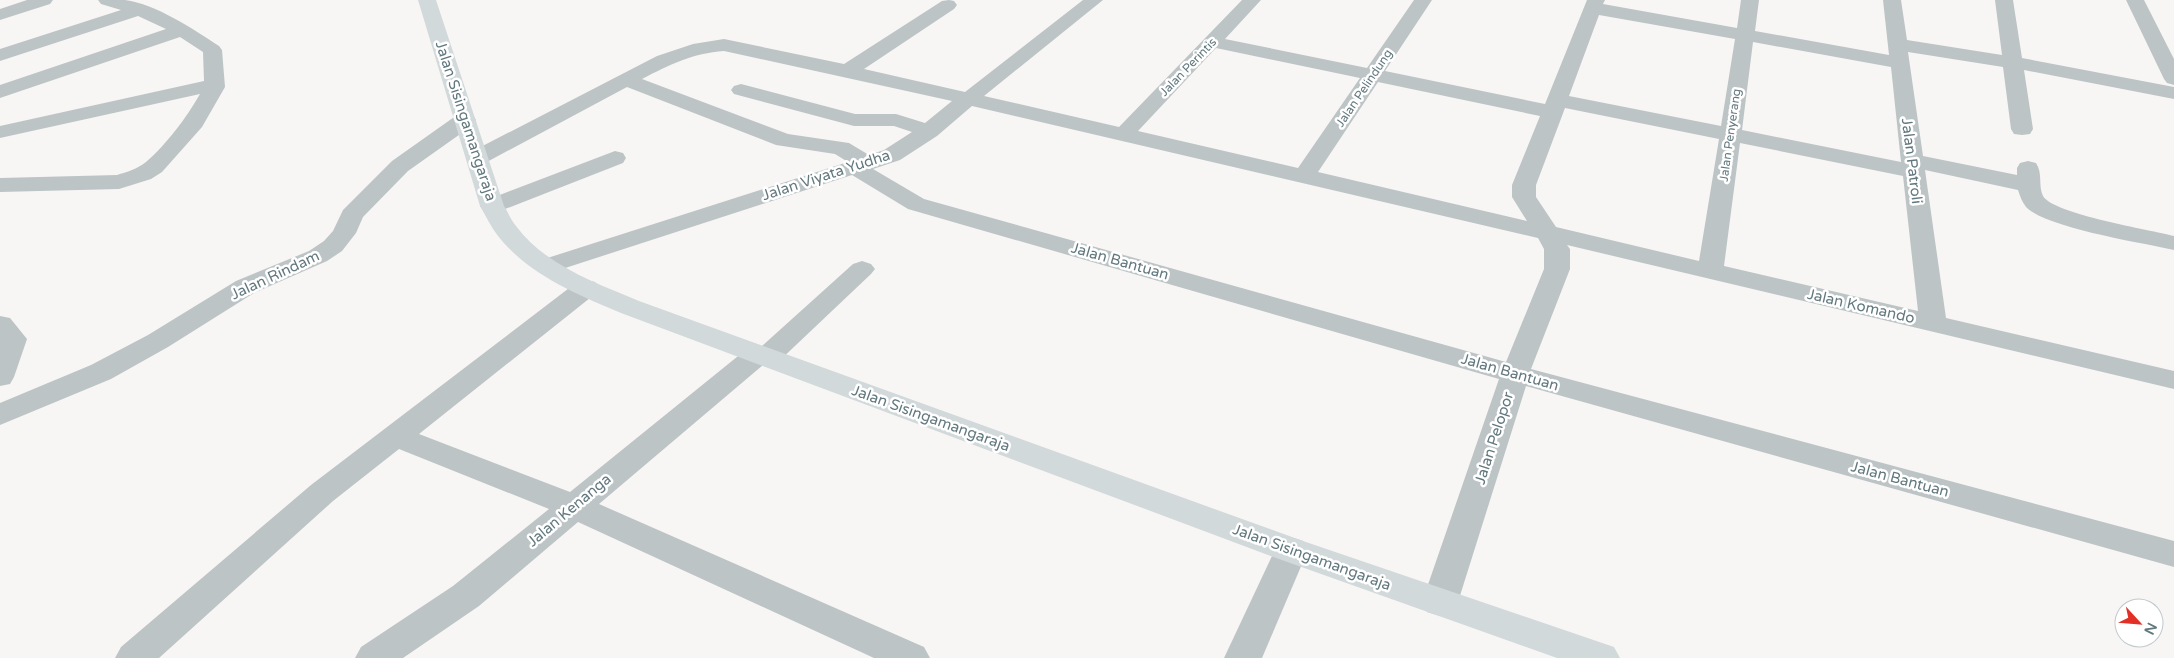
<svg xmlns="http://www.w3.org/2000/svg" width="2174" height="658" viewBox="0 0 2174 658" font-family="'Varela Round',sans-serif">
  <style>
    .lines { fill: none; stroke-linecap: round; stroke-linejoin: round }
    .minor { fill: #bdc4c6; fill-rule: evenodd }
    .highway { fill: #d2d9db; fill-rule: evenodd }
    .labels { text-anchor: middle; stroke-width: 5; stroke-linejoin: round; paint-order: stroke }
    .far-street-label { font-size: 12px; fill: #62787f; stroke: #fff }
    .street-label { font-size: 15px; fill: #62787f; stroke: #fff }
  </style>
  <rect width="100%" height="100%" fill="#f7f6f4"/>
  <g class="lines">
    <g class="minor">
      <polygon points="27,0 53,0 50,4 0,20 0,9"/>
      <path d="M 98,0 C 107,0 117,0 125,0 C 156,4 193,29 219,46 L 222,50 L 225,87 L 202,127 L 162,172 L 151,179 L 119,189 L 0,192 L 0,178 L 117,175 C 127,172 137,169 146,162 C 166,145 187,117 200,94 L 0,138 L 0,126 L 204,81 L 203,52 L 180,37 L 0,98 L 0,85 L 166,29 L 138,16 L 0,61 L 0,49 L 121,10 L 101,4 Z"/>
      <path d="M 949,0 L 954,1 L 957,5 L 954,9 L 864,69 L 965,92 L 1083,0 L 1103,0 L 984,96 L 1119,127 L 1242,0 L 1261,0 L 1225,39 L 1367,68 L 1414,0 L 1432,0 L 1385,71 L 1545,104 L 1587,0 L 1605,0 L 1603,4 L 1737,28 L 1741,0 L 1759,0 L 1755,31 L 1889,55 L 1883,0 L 1901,0 L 1907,40 L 2002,55 L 1995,0 L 2013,0 L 2022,58 L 2174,87 L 2174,99 L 2024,70 L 2033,129 L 2030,134 L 2022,135 L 2014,134 L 2011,129 L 2003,67 L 1908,52 L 1923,156 L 2017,175 L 2017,168 L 2020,163 L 2028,161 L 2036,163 C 2043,173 2038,186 2043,196 C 2053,214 2151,230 2174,236 L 2174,250 C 2143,243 2046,228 2026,207 C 2022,202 2020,196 2018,190 L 1925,170 L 1946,318 L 2174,371 L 2174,389 L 1567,245 L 1570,249 L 1570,269 L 1531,369 L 2174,541 L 2174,567 L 1526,386 L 1458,602 L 1453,612 L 1440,616 L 1427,612 L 1422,602 L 1499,379 L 908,209 L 852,175 L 556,271 L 547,274 L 538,271 L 534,266 L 538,261 L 848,162 L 835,154 L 776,145 L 627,87 L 485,163 L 477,165 L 469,163 L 466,158 L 469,153 L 657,56 L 693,44 L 724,39 L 844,64 L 942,1 ZM 1599,15 L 1735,39 L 1721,126 L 1569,96 ZM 1753,42 L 1891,67 L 1901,162 L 1742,130 ZM 1216,48 L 1360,78 L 1298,168 L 1138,131 ZM 724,51 L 952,101 L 925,123 L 896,114 L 855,114 L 741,84 L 734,86 L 731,90 L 734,94 L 854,126 L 894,126 L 912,132 L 884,150 L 869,155 L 849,143 L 788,134 L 642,79 C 669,65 693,53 724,51 ZM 1378,82 L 1540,116 L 1512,185 L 1512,197 L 1527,221 L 1318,172 ZM 972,106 L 1538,238 L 1544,249 L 1544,269 L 1506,362 L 924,199 L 873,169 L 900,160 L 937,136 ZM 1565,108 L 1719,139 L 1699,261 L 1556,227 L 1536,197 L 1536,185 ZM 1740,143 L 1903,176 L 1918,311 L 1724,266 Z"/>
      <polygon points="2126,0 2144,0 2174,59 2174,85 2167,83 2164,79"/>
      <polygon points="465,114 473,115 476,120 473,125 408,171 363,217 356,233 342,251 327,261 254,293 168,347 111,379 0,425 0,403 91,365 148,335 236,281 309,251 324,241 333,231 343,210 392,161 457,115"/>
      <polygon points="615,151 623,153 626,158 623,163 500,211 492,213 484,211 480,206 484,201"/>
      <polygon points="862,261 871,264 875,269 871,274 777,363 767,366 763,365 599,504 924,647 930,658 874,658 578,522 479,606 403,658 355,658 361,647 453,586 549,509 399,449 333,501 159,658 115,658 121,647 311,485 577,282 586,280 595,282 599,288 595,294 419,434 570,492 748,348 762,346 853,264"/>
      <polygon points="0,316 10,318 27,339 14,377 10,384 0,386"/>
      <polygon points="1291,537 1303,541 1308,550 1262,658 1224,658 1279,541"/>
    </g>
    <path class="highway" d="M 418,0 L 436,0 L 504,206 C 508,212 511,220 516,226 C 545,265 596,283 639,301 L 1303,541 L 1614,647 L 1620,658 L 1557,658 L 1279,559 L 621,313 C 576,294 529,275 498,236 C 491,227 486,216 480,206 Z"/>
  </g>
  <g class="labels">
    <g class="far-street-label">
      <text transform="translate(1188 67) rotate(-46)" y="4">Jalan Perintis</text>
      <text transform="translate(1364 88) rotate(-56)" y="4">Jalan Pelindung</text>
      <text transform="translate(1730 135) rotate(-82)" y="4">Jalan Penyerang</text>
    </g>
    <g class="street-label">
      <text transform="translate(466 121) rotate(72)" y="5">Jalan Sisingamangaraja</text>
      <text transform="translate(1912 161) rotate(83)" y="5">Jalan Patroli</text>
      <text transform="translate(826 175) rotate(-18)" y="5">Jalan Viyata Yudha</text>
      <text transform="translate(1120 261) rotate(16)" y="5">Jalan Bantuan</text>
      <text transform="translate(275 275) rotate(-25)" y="5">Jalan Rindam</text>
      <text transform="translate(1861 306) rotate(13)" y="5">Jalan Komando</text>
      <text transform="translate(1510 372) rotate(16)" y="5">Jalan Bantuan</text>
      <text transform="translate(931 418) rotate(20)" y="5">Jalan Sisingamangaraja</text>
      <text transform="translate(1494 438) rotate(-72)" y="5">Jalan Pelopor</text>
      <text transform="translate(1900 479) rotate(15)" y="5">Jalan Bantuan</text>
      <text transform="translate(569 510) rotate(-40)" y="5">Jalan Kenanga</text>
      <text transform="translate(1312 557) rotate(20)" y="5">Jalan Sisingamangaraja</text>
    </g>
  </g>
  <g transform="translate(2139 623) rotate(116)"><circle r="24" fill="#ffffff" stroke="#c0c9cc"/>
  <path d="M0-4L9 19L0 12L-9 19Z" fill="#e33027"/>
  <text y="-8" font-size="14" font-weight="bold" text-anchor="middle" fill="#62787f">N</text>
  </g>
</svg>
